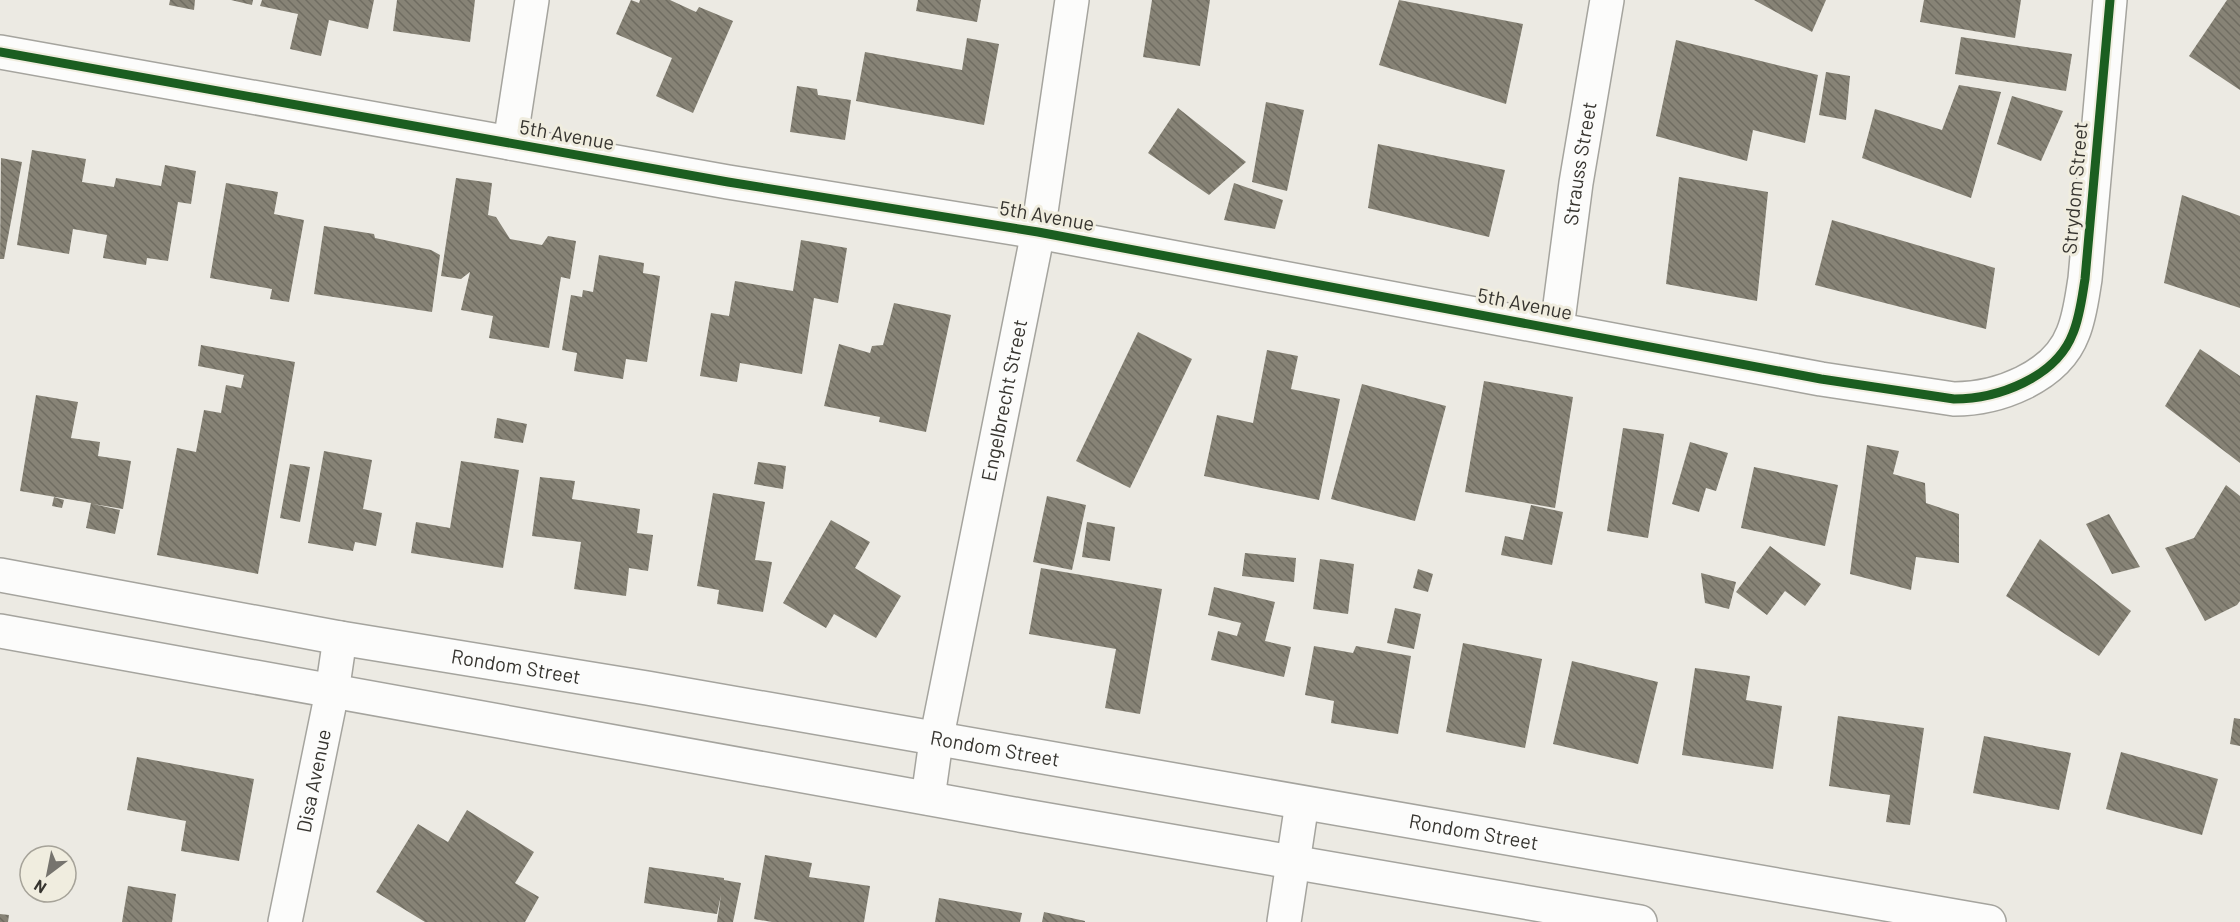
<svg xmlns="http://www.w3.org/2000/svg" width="2240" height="922" viewBox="0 0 2240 922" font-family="Barlow,sans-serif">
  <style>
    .building { fill: url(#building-back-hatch) }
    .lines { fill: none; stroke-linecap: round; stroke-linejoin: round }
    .minor-casing { stroke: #a5a49e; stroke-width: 36 }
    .tertiary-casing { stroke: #a5a49e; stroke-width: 36 }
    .minor { stroke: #fcfcfb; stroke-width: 33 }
    .tertiary { stroke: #fcfcfb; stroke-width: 33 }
    .cycleway-casing { stroke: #f0eddf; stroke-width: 13 }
    .cycleway { stroke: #1b5e20; stroke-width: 9 }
    .labels { text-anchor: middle; stroke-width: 6; stroke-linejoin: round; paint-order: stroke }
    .street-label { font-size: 20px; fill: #36342f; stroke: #f0eddf }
  </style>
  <defs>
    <pattern id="building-back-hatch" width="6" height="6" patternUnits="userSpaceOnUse" patternTransform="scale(1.5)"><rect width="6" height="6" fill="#878376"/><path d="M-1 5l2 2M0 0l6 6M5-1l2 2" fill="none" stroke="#6f6c61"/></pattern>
  </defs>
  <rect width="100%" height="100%" fill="#eceae3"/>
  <g class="building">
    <polygon points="170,0 195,0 194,10 169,5"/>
    <polygon points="231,0 253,0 252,5"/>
    <polygon points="262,0 374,0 368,29 329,20 321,56 290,49 298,14 260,6"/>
    <polygon points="397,0 475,0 470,42 393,31"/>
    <polygon points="631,0 639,3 640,0 670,0 696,12 699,7 733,21 693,113 656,96 672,58 616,34"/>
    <polygon points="918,0 981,0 977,22 916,11"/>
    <polygon points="1152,0 1210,0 1200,66 1143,57"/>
    <polygon points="1399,0 1523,24 1506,104 1379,65"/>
    <polygon points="1754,0 1826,0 1812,32"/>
    <polygon points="1924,0 2021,0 2015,38 1920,22"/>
    <polygon points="2227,0 2240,0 2240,90 2189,56"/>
    <polygon points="1961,37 2072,54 2066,91 1955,74"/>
    <polygon points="967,38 999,44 984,125 856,101 865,52 962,70"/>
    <polygon points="1676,40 1818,75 1805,143 1753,130 1747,161 1656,136"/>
    <polygon points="1826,72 1850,76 1846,120 1819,115"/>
    <polygon points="1959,85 2001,92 1971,198 1862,158 1875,109 1942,130"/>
    <polygon points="797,86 817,89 818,95 851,100 845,140 790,132"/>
    <polygon points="2012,96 2063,111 2041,161 1997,144"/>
    <polygon points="1266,102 1304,110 1287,191 1252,182"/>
    <polygon points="1178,108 1246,162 1209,195 1148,153"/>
    <polygon points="1378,144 1505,170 1489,237 1368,208"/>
    <polygon points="32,150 86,159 82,182 114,187 116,178 161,186 165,165 196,171 191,204 178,202 168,261 147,258 146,265 103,258 107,235 73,229 69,254 17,245"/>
    <polygon points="1,158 22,162 4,259 0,259"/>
    <polygon points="1679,177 1768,192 1757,301 1666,284"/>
    <polygon points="456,178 492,183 488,215 496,217 510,239 542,245 548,236 576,241 570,279 561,277 549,348 489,338 493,316 461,310 470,272 461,279 441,276"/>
    <polygon points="226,183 278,192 274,214 304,220 289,302 270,299 272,289 210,278"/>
    <polygon points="1234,183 1283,200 1275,229 1224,220"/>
    <polygon points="2182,195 2240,216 2240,308 2164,283"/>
    <polygon points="1832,220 1995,268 1986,329 1815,285"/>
    <polygon points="324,226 374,234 375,238 431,250 440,255 432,312 314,294"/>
    <polygon points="801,240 847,248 838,303 814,298 802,374 740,363 737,382 700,376 711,313 729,316 735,281 793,291"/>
    <polygon points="599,255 644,263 643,273 660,276 647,362 626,359 623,379 574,371 577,353 562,350 571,295 582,297 583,290 593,292"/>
    <polygon points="894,303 951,315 926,432 879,422 880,417 824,406 839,344 870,353 872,346 883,345"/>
    <polygon points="1138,332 1192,359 1130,488 1076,461"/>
    <polygon points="201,345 295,362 258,574 157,555 177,448 196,452 204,410 221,413 226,385 241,388 244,375 198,366"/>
    <polygon points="2200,349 2240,376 2240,463 2165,406"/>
    <polygon points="1267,350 1298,356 1291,389 1340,399 1319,500 1204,476 1217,415 1253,423"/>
    <polygon points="1484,381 1573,397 1555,508 1465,492"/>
    <polygon points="1362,384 1446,406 1415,521 1331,499"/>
    <polygon points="36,395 78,402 71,438 100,442 98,456 131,461 123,509 93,504 120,510 115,534 86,528 91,503 20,491"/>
    <polygon points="497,418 527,424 523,443 494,438"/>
    <polygon points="1623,428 1664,434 1648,538 1607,531"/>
    <polygon points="1690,442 1728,453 1716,491 1706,488 1699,512 1672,504"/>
    <polygon points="1867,445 1899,451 1893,474 1925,483 1926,503 1959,514 1959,563 1916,557 1911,590 1850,574"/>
    <polygon points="324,451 372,460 363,509 382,513 376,546 355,542 353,551 308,543"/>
    <polygon points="461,461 519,470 503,568 411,553 416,522 450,528"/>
    <polygon points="758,462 786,466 783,489 754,484"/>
    <polygon points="290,464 310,467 300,522 280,518"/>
    <polygon points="1754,467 1838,485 1825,546 1741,528"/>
    <polygon points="540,477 575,481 572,499 640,509 637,533 653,535 648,571 629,568 626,596 574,589 581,542 532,536"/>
    <polygon points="2226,485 2240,496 2240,601 2237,605 2205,621 2165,548 2194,538"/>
    <polygon points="713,493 765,502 755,560 772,562 763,612 717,604 719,590 697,586"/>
    <polygon points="1047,496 1086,505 1072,570 1033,562"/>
    <polygon points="54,497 64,500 62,508 52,506"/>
    <polygon points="1531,505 1563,512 1552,565 1501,555 1505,536 1523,540"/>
    <polygon points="2109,514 2140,567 2112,574 2086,524"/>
    <polygon points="831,520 870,542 855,568 901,596 876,638 834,614 826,628 783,603"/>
    <polygon points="1087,522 1115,527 1110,561 1082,557"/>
    <polygon points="2040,539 2131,611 2099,656 2006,596"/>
    <polygon points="1770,546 1821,584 1805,606 1785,591 1767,615 1736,592"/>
    <polygon points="1245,553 1296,558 1294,582 1242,576"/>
    <polygon points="1320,559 1354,564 1348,614 1313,609"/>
    <polygon points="1041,568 1162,589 1140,714 1105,708 1116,649 1029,634"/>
    <polygon points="1418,569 1433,574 1428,592 1413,588"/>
    <polygon points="1701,573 1736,582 1729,609 1705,603"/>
    <polygon points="1214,587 1275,602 1265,641 1291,647 1284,677 1211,660 1218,631 1237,636 1241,623 1208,615"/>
    <polygon points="1395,608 1421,614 1414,649 1387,643"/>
    <polygon points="1463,643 1542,659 1525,748 1446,732"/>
    <polygon points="1314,646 1353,653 1356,646 1411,656 1398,734 1331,723 1334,701 1305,695"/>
    <polygon points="1572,661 1658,682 1638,764 1553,744"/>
    <polygon points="1695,668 1750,676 1746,700 1782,706 1773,769 1682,755"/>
    <polygon points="1838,716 1924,728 1910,825 1886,822 1890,795 1829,786"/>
    <polygon points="2234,718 2240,719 2240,746 2230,744"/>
    <polygon points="1984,736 2071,753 2059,810 1973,793"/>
    <polygon points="2121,752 2218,779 2202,835 2106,809"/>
    <polygon points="137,757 254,779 239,861 181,851 186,821 127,810"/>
    <polygon points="467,810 534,852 515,883 539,897 525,922 425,922 376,892 418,824 448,842"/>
    <polygon points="765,855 812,863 809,877 870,886 864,922 772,922 754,919"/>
    <polygon points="649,867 724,878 724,880 741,883 733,922 717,922 721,895 717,914 644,903"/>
    <polygon points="128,886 176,894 172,922 122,922"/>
    <polygon points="939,898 1022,913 1020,922 935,922"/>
    <polygon points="1044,912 1085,921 1085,922 1042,922"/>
    <polygon points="0,914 9,915 8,922 0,922"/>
  </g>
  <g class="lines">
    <g class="minor-casing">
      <g id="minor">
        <path d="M 0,52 L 728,182 L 1038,232 L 1821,379 L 1954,399 C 1997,399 2056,378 2073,333 C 2080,316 2082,297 2085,279 L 2110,0"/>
        <polyline points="510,143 532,0"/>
        <path id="s1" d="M 1557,328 L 1576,183 L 1607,0"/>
        <path id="s2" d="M 928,798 L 936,741 L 1038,232 L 1072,0"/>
        <path id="s3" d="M 285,922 L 332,692 L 340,638"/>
        <polyline points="1284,922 1302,803"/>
      </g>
    </g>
    <g class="tertiary-casing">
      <g id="tertiary">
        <path id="s4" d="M 0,575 L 340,638 L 647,688 L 1989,922"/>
        <polyline points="0,631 1025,816 1640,922"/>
      </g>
    </g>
    <use href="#minor" class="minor"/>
    <use href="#tertiary" class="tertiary"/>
    <g class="cycleway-casing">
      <path id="cycleway" d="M 0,52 L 728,182 L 1038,232 L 1821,379 L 1954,399 C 1997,399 2056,378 2073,333 C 2080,316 2082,297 2085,279 L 2110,0"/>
    </g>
    <use href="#cycleway" class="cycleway"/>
  </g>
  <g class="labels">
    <g class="street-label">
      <text transform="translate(567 135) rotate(10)" y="7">5th Avenue</text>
      <text dy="7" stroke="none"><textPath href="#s1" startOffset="166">Strauss Street</textPath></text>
      <text transform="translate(2075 188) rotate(-85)" y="7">Strydom Street</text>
      <text transform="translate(1047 216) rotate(10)" y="7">5th Avenue</text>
      <text transform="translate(1525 304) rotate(11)" y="7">5th Avenue</text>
      <text dy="7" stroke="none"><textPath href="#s2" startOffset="405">Engelbrecht Street</textPath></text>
      <text dy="7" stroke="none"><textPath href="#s4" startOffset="524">Rondom Street</textPath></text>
      <text dy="7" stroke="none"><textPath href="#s4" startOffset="1010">Rondom Street</textPath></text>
      <text dy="7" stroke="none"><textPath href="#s3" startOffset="144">Disa Avenue</textPath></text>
      <text dy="7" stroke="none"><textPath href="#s4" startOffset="1496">Rondom Street</textPath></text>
    </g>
  </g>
  <g transform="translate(48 874) rotate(212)"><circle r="28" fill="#f0eddf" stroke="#a6a399" stroke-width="1.5"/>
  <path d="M0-4.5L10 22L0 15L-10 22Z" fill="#76746e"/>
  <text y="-9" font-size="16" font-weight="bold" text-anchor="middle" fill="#36342f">N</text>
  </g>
</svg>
